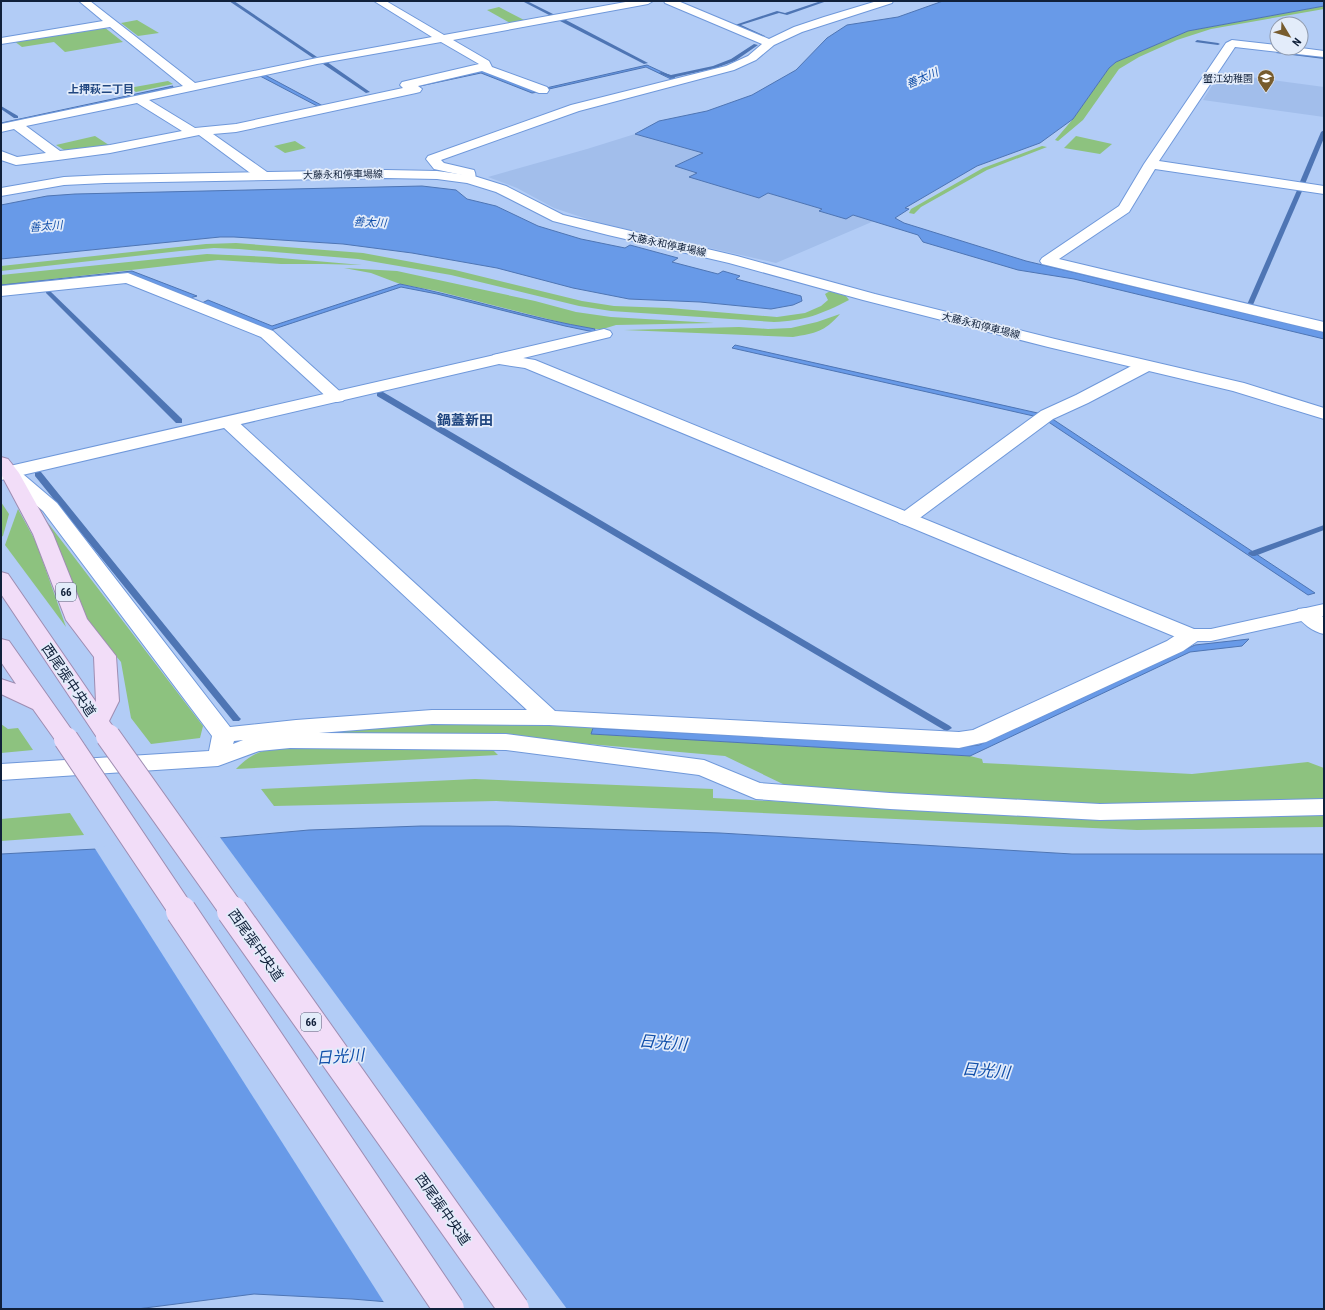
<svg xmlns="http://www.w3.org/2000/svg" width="1325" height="1310" viewBox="0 0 1325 1310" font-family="'Roboto Condensed','Noto Sans JP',sans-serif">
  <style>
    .built { fill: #a2beeb }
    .green { fill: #8dc27f }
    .water { fill: #689ae8; stroke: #4e75b4 }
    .pier { fill: #b2ccf6 }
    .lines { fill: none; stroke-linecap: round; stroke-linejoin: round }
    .stream { fill: #4e75b4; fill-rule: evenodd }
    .minor-casing { stroke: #6f98da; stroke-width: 2 }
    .tertiary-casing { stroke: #6f98da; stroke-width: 2 }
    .secondary-casing { stroke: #6f98da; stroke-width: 2 }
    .primary-casing { stroke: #9e8db2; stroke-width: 2 }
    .minor { fill: #fff; fill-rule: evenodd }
    .tertiary { fill: #fff; fill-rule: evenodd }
    .secondary { fill: #fff; fill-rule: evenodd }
    .primary { fill: #f2ddf8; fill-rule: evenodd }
    .primary-bridge-far1-casing { stroke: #9e8db2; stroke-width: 26; stroke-linecap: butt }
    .primary-bridge-casing { stroke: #9e8db2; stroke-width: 32; stroke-linecap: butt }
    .primary-bridge-far1 { stroke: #f2ddf8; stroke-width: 24 }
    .primary-bridge { stroke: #f2ddf8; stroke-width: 30 }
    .labels { text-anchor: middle; stroke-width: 3.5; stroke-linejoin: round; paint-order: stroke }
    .far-poi-label { font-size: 10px; fill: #10203a; stroke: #e3ecfa; text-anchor: end }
    .far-street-label { font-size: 10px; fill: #10203a; stroke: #e3ecfa }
    .far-water-label { font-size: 11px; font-style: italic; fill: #104ea9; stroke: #e3ecfa }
    .far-neighbourhood-label { font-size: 11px; font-weight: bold; fill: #204680; stroke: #e3ecfa }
    .shield { fill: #e3ecfa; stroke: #4f5d74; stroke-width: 1 }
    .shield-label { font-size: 11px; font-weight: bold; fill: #10203a }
    .quarter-label { font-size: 14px; font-weight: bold; fill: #204680; stroke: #e3ecfa }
    .near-street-label { font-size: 14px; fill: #10203a; stroke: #e3ecfa }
    .near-water-label { font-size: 16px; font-style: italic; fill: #104ea9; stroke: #e3ecfa }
  </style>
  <rect width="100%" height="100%" fill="#b2ccf6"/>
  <g class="built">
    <polygon points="1220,73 1324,87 1324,117 1203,100"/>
    <polygon points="635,134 704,153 675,166 698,173 690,177 759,198 768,193 823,209 819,211 853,215 874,221 776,263 599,223 554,208 517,188 488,177 587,149"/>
  </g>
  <g class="green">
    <polygon points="1324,6 1324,9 1211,29 1177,40 1139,57 1119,69 1083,120 1058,141 1055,140 1073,119 1109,68 1116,62 1188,31"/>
    <polygon points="499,7 526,21 512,24 487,10"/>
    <polygon points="137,20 159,33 138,36 121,23"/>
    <polygon points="104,27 123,42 65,52 54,42 22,47 14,41"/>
    <polygon points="168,81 173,84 136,92 129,88"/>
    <polygon points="95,136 112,147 69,153 56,145"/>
    <polygon points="1076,136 1112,144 1100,154 1064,148"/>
    <polygon points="295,141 306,148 285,153 274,146"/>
    <polygon points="1042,146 1047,147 987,170 921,207 914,214 909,213 911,209 983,168"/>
    <path d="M 236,243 L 363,253 L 455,270 L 582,301 L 614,306 L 669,308 L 777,317 L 805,313 L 821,306 L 828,300 L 825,294 L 830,291 L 846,296 L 849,300 C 822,314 804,321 774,322 L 611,311 L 579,306 L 451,275 L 358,259 L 239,249 L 214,248 L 180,251 L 1,271 L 1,266 L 206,244 Z"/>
    <polygon points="207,254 269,257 362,265 323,264 281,264 218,260 1,285 1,275"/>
    <polygon points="344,268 397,271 535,301 576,312 611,317 714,323 616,325 603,329 595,329 568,324 437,291 400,284 371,273"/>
    <path d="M 840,314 C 824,332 816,333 793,337 L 624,330 L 739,327 L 768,329 L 791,328 L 817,322 Z"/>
    <polygon points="1,502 9,514 3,536 1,537"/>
    <polygon points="18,509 36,542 66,627 5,545"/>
    <polygon points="48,523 203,726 200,738 151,744 131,718 121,662 86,620"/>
    <polygon points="423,722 593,726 592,734 970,756 982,759 983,763 1192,774 1308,762 1324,768 1324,801 1089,806 787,786 725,756 509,737 294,735"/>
    <polygon points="1,724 8,729 18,728 33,750 1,753"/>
    <path d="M 300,745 L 493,750 L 498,755 L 236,769 C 257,747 272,749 300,745 Z"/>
    <polygon points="475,779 713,789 713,798 1115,819 1324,814 1324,827 1137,830 496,801 274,806 261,789"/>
    <polygon points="70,813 84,835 1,841 1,819"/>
  </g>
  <g class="water">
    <polygon points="943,1 1324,1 1324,6 1188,31 1116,62 1109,68 1073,119 1040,143 977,166 905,208 909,209 895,218 904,223 1026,261 1324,332 1324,339 1074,279 1018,270 923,242 918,235 853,215 846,219 819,211 822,209 768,193 759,198 689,177 697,173 675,166 703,153 635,134 659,121 707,111 752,95 796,70 827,38 847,25 898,17"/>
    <polygon points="647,65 675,78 671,79 646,67 549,89 546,88"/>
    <polygon points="484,70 538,92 532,93 481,73 420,86 417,85"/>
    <polygon points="265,75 323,106 321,108 260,76"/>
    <polygon points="173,86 172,88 1,125 1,123"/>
    <polygon points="422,186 456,190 467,199 496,206 538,226 581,239 625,248 630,245 678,258 672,262 718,274 723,271 740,276 736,279 801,296 802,301 793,305 771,309 700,302 629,299 573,288 497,268 412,253 343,244 234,237 220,237 1,259 1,205 47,196 75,194"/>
    <polygon points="132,271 197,296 190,298 129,274 1,288 1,285"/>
    <path d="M 400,284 C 465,297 529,318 595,329 L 594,332 L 565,326 L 437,294 L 401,287 L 271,330 L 202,303 L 208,300 L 272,326 Z"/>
    <polygon points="735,345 1042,414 1038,417 732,348"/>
    <polygon points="1051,418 1315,593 1308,595 1047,421"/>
    <polygon points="1249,639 1242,646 1190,652 970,756 591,734 593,728 961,747 979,745 1195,645"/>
    <polygon points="421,826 508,826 720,833 1072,854 1324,854 1324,1309 474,1309 352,1299 254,1294 137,1309 1,1309 1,854 96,849 309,830"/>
  </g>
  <polygon class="pier" points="219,836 567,1309 450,1309 385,1304 94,847"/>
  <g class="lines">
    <g class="stream">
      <polygon points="229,1 234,1 317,57 313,58"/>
      <polygon points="522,1 527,1 555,15 551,16"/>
      <polygon points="821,1 827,1 787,15 779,13 741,25 765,36 765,38 761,38 735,25 777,11 785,13"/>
      <polygon points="560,19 564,19 648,63 644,64 560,21"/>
      <polygon points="1197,40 1218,43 1220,44 1218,45 1195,42"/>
      <polygon points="754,44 758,45 735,61 716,68 671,78 659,73 661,72 671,75 713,66 731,59"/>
      <polygon points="1278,51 1324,57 1324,59 1276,53"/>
      <polygon points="325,62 327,62 370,92 366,93 323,64"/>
      <polygon points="1,106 18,116 18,118 14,118 1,109"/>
      <polygon points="1324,130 1324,138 1305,184 1300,185 1299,184 1321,132"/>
      <polygon points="1298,188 1303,189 1252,307 1247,308 1246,307"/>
      <polygon points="46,291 50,291 182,419 182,423 176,423 46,293"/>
      <polygon points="377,392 383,392 950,726 952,728 947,731 944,730 377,396"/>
      <polygon points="35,472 41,472 239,717 241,719 239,721 233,721 35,476"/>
      <polygon points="1324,525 1324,530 1255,556 1252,556 1248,554 1249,552"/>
    </g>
    <g class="minor-casing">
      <g id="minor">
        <path d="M 79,1 L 90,1 L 195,83 L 317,58 L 432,37 L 374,1 L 386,1 L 444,35 L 631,1 L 653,1 L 648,4 L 453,40 L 489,61 L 492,67 L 547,87 L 549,90 L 547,93 L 539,93 L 482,71 L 418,86 L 422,89 L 420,92 L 416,93 L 236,132 L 213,134 L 267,172 L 269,175 L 267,178 L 257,178 L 199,135 L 110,153 L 58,160 L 16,165 L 1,160 L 1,151 L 17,157 L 46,153 L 14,129 L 1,132 L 1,124 L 183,86 L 110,27 L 1,44 L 1,38 L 103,21 ZM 441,42 L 479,64 L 402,82 L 400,85 L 403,88 L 236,124 L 195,128 L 149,100 L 317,64 ZM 137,103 L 182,131 L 110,145 L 60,151 L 26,126 Z"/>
        <path d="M 664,1 L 678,1 L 769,39 L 794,27 L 824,17 L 877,1 L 893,1 L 892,3 L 802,32 L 774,45 L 756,60 L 734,70 L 579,111 L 441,160 L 444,163 L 474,170 C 476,174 476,178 474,182 L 464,182 L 462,175 L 434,169 L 426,159 L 428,156 L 571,105 L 726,66 L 748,56 L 762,44 L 665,3 Z"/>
        <polygon points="1232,40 1277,45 1277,48 1301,48 1324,51 1324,57 1235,47 1159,161 1324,186 1324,194 1155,169 1129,212 1059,259 1324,322 1324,332 1042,264 1040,261 1042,258 1119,206 1144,164 1226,43"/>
        <polygon points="128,273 273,331 346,397 343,401 337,402 331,401 261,337 126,283 1,296 1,286"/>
        <polygon points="604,329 610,331 612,334 610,337 499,364 493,363 491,359 493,355"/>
        <polygon points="1145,361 1151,362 1153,366 1151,370 1088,403 1053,419 913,523 906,525 899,523 896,519 899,515 1041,411 1076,395 1139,362"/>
        <path d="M 228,417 L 234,418 L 555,711 L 959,732 L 973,730 L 1167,641 C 1178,634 1185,627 1199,630 L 1202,635 L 1199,640 L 1183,651 L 986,742 L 959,748 L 549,725 L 432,724 L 319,733 L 506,734 L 704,760 L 760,783 L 890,793 L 1100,804 L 1324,799 L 1324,815 L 1100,820 L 890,809 L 756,799 L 699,775 L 506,750 L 290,748 L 259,751 L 218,766 L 1,780 L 1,764 L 209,751 L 212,736 L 43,511 L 3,477 L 1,472 L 3,469 L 10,467 L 17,469 L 57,503 L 230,727 L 296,720 L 432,710 L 527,710 L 222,426 L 219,422 L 222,418 ZM 243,740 L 233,744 L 234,741 Z"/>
        <path d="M 1306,608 L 1314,609 L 1324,618 L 1324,634 C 1313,632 1302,623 1295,614 L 1298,609 Z"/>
      </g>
    </g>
    <g class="tertiary-casing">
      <polygon id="tertiary" points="499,354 535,360 1194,629 1211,629 1324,604 1324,616 1211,641 1191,641 1183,640 525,368 499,364 1,480 1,468"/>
    </g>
    <g class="secondary-casing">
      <polygon id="secondary" points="386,170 437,171 474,176 506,186 563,215 737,256 875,294 1055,339 1244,383 1324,408 1324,419 1233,391 1048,347 863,300 729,263 608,235 553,221 496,192 467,183 437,179 386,178 105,183 64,185 1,196 1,188 64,177 105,175"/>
    </g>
    <g class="primary-casing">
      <g id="primary">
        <polygon points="1,457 8,459 19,473 53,534 87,619 116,656 119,701 109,721 116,731 112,736 104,738 96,736 1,594 1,572 8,574 96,702 94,657 66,620 33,534 1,474"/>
        <polygon points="1,639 9,641 78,739 74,744 66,747 58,744 33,709 1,694 1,679 16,684 1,662"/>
      </g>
    </g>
    <use href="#minor" class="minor"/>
    <use href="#tertiary" class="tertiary"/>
    <use href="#secondary" class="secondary"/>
    <use href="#primary" class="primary"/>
    <g class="primary-bridge-far1-casing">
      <g id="primary-bridge-far1">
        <polyline points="108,736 233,912"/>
        <polyline points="66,739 182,912"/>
      </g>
    </g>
    <g class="primary-bridge-casing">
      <g id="primary-bridge">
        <polyline points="181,911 449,1309"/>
        <polyline points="232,911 514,1309"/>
      </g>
    </g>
    <use href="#primary-bridge-far1" class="primary-bridge-far1"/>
    <use href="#primary-bridge" class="primary-bridge"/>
  </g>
  <defs>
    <g id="school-pin" transform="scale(0.9)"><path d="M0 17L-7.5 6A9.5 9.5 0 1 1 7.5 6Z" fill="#775c2e" stroke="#e3ecfa"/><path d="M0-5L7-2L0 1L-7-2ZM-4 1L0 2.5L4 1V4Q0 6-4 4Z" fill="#fff"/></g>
  </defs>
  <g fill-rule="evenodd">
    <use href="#school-pin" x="1266" y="78"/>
  </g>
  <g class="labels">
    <g class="far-poi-label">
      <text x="1253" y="82">蟹江幼稚園</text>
    </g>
    <g class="far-street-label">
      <text transform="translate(343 174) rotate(-1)" y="4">大藤永和停車場線</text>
      <text transform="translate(667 244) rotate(12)" y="4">大藤永和停車場線</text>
      <text transform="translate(981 325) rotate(14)" y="4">大藤永和停車場線</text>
    </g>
    <g class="far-water-label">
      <text transform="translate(922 78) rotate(-24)" y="4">善太川</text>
      <text transform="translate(370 222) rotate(3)" y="4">善太川</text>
      <text transform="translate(46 226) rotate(-4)" y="4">善太川</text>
    </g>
    <g class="far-neighbourhood-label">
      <text x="101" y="93">上押萩二丁目</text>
    </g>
    <g class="shield">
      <rect x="56" y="583" width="20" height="18" rx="3"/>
      <rect x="301" y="1013" width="20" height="18" rx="3"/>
    </g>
    <g class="shield-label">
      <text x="66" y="596">66</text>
      <text x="311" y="1026">66</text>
    </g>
    <g class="quarter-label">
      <text x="465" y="425">鍋蓋新田</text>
    </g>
    <g class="near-street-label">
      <text transform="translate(69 680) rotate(56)" y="5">西尾張中央道</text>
      <text transform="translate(256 945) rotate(55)" y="5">西尾張中央道</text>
      <text transform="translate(443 1209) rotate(55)" y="5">西尾張中央道</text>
    </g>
    <g class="near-water-label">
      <text transform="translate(663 1042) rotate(5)" y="6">日光川</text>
      <text transform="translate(340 1056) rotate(-4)" y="6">日光川</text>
      <text transform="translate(986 1070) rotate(5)" y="6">日光川</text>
    </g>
  </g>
  <rect width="1325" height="1310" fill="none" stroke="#10203a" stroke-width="4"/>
  <g transform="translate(1289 36) rotate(128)"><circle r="19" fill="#e3ecfa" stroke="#8f9aad"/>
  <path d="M0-3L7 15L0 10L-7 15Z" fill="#775c2e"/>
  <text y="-6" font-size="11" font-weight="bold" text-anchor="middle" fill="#10203a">N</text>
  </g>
</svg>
